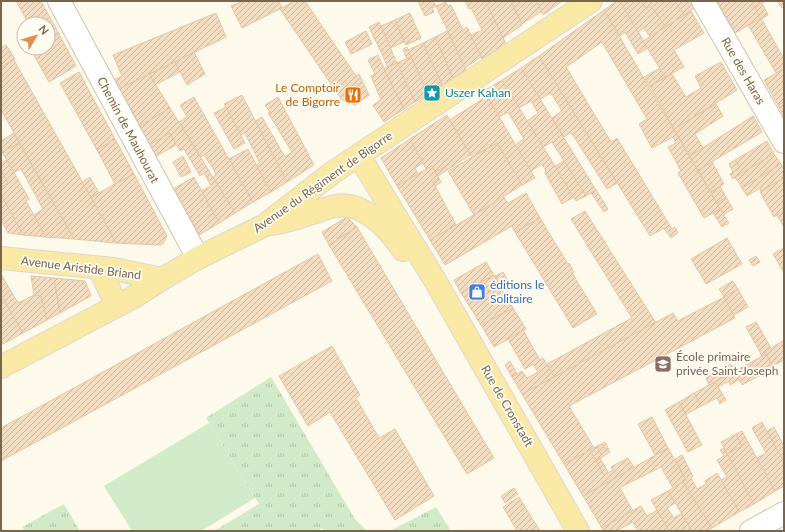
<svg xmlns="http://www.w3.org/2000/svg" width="785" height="532" viewBox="0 0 785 532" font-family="Lato,sans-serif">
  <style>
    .grass { fill: url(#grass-tufts) }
    .pitch { fill: #d1ebc8 }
    .building { fill: url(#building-hatch); stroke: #e5c7a3 }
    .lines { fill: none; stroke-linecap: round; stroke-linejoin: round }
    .minor-casing { stroke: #d0c3af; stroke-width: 24 }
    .major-casing { stroke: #dcd7d1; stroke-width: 24 }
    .minor { stroke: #fff; stroke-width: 22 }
    .major { stroke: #fae8a5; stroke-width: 22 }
    .labels { text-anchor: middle; stroke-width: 3.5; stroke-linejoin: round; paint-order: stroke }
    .street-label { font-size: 12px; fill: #79644d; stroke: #fffcf2 }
    .food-label { font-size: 12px; fill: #c56008; stroke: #fffcf2; text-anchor: end }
    .culture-label { font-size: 12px; fill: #0d838f; stroke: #fffcf2; text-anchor: start }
    .shop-label { font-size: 12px; fill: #366cbe; stroke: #fffcf2; text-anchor: start }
    .education-label { font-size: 12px; fill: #785e54; stroke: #fffcf2; text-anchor: start }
  </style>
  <defs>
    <pattern id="grass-tufts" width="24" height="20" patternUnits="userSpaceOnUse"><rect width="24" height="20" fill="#d1ebc8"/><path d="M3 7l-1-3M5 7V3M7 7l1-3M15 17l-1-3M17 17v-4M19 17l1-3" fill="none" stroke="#aec2a5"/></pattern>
    <pattern id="building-hatch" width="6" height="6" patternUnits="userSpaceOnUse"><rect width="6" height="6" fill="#f2ddc3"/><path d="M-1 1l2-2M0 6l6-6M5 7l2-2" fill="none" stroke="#c9b7a1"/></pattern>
  </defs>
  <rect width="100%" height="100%" fill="#fdf9eb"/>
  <g class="grass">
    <polygon points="271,377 355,519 367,531 324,531 322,528 317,531 214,531 259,504 206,418"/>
    <polygon points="64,504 80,531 25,531 22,527"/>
    <polygon points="436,507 451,531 390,531"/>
  </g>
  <polygon class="pitch" points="209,423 255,498 201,531 132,531 104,486"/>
  <g class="building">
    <polygon points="16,1 41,1 59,34 48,40 48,24 29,24"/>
    <polygon points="244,1 279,1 282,8 242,28 231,6"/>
    <polygon points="294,1 305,1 356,76 359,74 369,95 355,105 341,99 280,9"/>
    <polygon points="418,1 433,1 436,6 432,8 434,12 425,16"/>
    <polygon points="465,1 486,1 506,44 482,59 471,35 482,30 471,8 469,9"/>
    <polygon points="489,1 511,1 522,25 503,38 486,2"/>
    <polygon points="511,1 537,1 542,11 522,24"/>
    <polygon points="537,1 562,1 543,15"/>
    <polygon points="617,1 620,1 648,48 638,54 625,32 620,36 604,10"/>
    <polygon points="620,1 641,1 646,9 651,6 666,27 650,37 644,28 638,32"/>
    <polygon points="641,1 675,1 684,15 666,27 651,6 646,9"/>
    <polygon points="675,1 692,1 696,7 684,15"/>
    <polygon points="717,1 751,1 761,18 735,33"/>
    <polygon points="751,1 763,1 764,2 755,8"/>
    <polygon points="777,1 784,1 784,6 782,8"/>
    <polygon points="446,2 448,6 451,5 463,30 467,27 481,57 465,68 436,6"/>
    <polygon points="762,3 768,15 761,19 755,8"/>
    <polygon points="604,10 720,209 704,218 678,173 681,171 668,147 676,143 673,137 652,148 639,124 647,119 602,42 566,67 611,142 617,138 672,229 675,227 678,233 671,238 664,228 650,236 539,56"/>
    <polygon points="691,11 704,33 674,50 684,67 665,77 643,41"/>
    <polygon points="216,13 226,37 119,89 114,80 122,76 113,55"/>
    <polygon points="410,13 421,38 406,45 395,20"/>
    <polygon points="761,18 784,59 784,69 776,73 748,25"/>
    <polygon points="395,20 404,42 390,48 381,26"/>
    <polygon points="379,22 397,63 388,67 369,27"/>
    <polygon points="366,31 372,44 351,54 345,42"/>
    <polygon points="447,31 466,70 453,78 435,37"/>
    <polygon points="59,34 76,66 49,82 31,50 48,48 48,40"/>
    <polygon points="435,37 453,78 442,85 423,43"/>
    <polygon points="423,43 442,85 428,94 408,50"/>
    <polygon points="6,45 15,59 1,67 1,48"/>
    <polygon points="407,47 411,57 407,59 403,49"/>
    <polygon points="194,52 205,74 187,85 175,62"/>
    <polygon points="378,55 404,109 384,122 373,105 381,100 371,76 375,74 368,60"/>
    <polygon points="539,56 617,183 607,189 571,132 564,137 552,118 562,111 551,93 540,99 521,68"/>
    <polygon points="411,57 428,94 415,102 397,63"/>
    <polygon points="14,60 91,197 116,243 74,239 1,110 1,67"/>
    <polygon points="175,62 180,72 155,85 149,74"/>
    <polygon points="721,62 737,90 674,129 650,86 672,74 686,97 701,88 695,76"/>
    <polygon points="397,63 415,102 404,109 384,69"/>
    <polygon points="521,68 596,190 586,196 552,142 543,147 527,121 538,113 531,101 519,108 502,80"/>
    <polygon points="660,68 665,77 650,86 644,77"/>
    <polygon points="784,69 784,102 778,105 764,80"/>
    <polygon points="79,72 115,139 97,150 60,83"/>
    <polygon points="149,74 170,108 140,126 119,89"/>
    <polygon points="502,80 574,197 562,204 545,173 546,171 542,164 531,171 515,145 524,139 508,112 499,117 484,91"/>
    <polygon points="242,95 287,182 271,192 256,165 260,163 245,133 241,135 224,104"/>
    <polygon points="487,96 535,178 522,185 497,143 472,157 450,120"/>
    <polygon points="194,97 253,202 235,213 213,177 216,175 213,168 204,155 201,157 179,122 187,117 180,105"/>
    <polygon points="278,97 314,165 287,182 256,121 262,117 285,157 292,152 268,113 270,112 265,105"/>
    <polygon points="784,102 784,116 778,105"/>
    <polygon points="716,104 723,116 695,134 703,148 690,156 674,129"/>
    <polygon points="226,107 245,143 234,149 214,113"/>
    <polygon points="170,108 235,213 219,223 201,191 211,186 204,173 200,176 184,149 180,151 170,133 149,145 140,126"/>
    <polygon points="447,115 470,155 447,170 445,167 435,172 432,166 426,169 410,139"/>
    <polygon points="753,116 762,132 698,170 690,156"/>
    <polygon points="14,133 19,143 2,152 1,141"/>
    <polygon points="170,133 176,145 156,156 149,145"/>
    <polygon points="115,139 134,174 115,184 97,150"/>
    <polygon points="410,139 423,163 415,168 418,174 397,186 381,158"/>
    <polygon points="767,141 774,154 733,179 730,174 740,168 735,160"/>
    <polygon points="19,143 74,239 46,237 34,215 43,209 21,169 14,172 2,152"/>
    <polygon points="497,143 522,185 474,215 448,171"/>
    <polygon points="248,149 271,192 253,202 229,159"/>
    <polygon points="774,154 781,164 742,188 735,177"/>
    <polygon points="183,156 191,172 181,177 173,162"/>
    <polygon points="7,160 29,199 26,201 46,237 23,235 1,195 1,187 8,183 1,170 1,163"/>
    <polygon points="735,160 740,168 733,172 729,164"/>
    <polygon points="564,161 586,196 576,201 555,166"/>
    <polygon points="712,162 724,184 711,192 698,170"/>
    <polygon points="781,164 784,170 784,178 761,191 760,188 747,196 742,188"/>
    <polygon points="432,166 439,178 433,182 456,225 430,240 397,186"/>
    <polygon points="445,167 447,170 438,176 435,172"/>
    <polygon points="1,170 8,183 1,187"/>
    <polygon points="134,174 167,236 163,244 158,245 116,243 91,197"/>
    <polygon points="90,177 99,193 91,197 82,182"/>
    <polygon points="194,177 219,223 199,235 173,189"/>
    <polygon points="439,178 441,182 436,186 433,182"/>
    <polygon points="784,178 784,211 774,217 760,192"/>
    <polygon points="720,187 726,197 717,203 711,192"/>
    <polygon points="596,190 608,209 604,212 591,193"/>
    <polygon points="526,193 540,218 515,232 512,226 445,265 430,240 495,203 494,202 503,196 508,203"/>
    <polygon points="1,195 23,235 8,233 1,220"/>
    <polygon points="726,197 733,209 723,215 717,203"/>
    <polygon points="720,209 729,223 722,227 713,213"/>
    <polygon points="585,211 656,323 554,377 547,364 632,318 571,219"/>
    <polygon points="784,211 784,227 777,215"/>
    <polygon points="347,217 357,227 329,245 322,232"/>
    <polygon points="540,218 568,264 569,263 574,272 572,273 597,314 573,328 515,232"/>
    <polygon points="357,227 494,458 467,474 329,245"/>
    <polygon points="727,238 742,264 706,284 691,259"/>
    <polygon points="784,248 784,273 773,254"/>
    <polygon points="318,254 332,281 1,461 1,428"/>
    <polygon points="756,256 760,262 753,266 749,260"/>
    <polygon points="486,262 494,275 461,293 454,280"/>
    <polygon points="503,272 510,284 502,289 495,276"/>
    <polygon points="1,274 18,303 34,295 41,296 47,320 23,333 1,296"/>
    <polygon points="494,275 500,286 468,304 461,293"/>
    <polygon points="31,276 54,278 60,313 47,320 41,296 34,295"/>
    <polygon points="54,278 85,281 91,296 60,313"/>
    <polygon points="733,281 738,289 724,297 719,289"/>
    <polygon points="500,286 513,308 481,325 468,304"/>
    <polygon points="738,289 748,307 734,315 724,297"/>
    <polygon points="2,297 23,333 3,344 1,340"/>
    <polygon points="724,297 735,318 569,406 594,448 564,464 522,394 673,313 678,321"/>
    <polygon points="513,308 526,329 494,347 481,325"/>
    <polygon points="756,322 771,348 762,356 746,327"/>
    <polygon points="523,330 540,360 543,358 554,377 522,394 512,377 522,371 527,378 538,372 533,364 525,369 508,339"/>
    <polygon points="784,340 784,360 772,366 765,352"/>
    <polygon points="332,346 360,395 356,398 379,438 395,429 434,496 395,520 330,412 308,426 279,376"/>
    <polygon points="766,354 774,368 742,385 735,371"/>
    <polygon points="510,361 517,374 512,377 505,365"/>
    <polygon points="731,364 735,371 709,385 706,378"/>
    <polygon points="735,371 739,380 730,385 729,381 718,387 715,382"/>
    <polygon points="715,382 726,400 720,404 717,398 701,406 694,393"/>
    <polygon points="694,393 701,406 685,415 679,402"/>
    <polygon points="679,402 702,445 688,452 665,410"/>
    <polygon points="652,417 668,448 655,455 638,424"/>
    <polygon points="762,422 784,462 784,486 775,491 757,458 766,453 752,428"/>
    <polygon points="774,427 784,446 784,462 767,431"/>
    <polygon points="742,431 775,491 754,504 727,454 742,446 736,434"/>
    <polygon points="736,434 742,446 727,454 721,442"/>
    <polygon points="605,442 610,452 596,461 590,450 597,446 601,454 606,451 602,444"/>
    <polygon points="602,444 606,451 601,454 597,446"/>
    <polygon points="668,448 686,480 673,488 661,467 623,486 620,488 633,511 602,528 583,496"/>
    <polygon points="724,448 754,504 739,512 721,480 727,477 717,460 724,456 720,450"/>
    <polygon points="590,450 604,475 613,470 611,467 628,458 634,467 583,496 564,464"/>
    <polygon points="682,455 693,476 691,478 697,489 706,484 705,481 717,473 739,512 712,528 683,482 686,480 675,459"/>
    <polygon points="600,458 608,472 604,475 596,461"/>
    <polygon points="683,482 712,528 706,531 692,531 668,491"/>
    <polygon points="514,488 518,494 505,503 501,496"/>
    <polygon points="668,491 675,503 667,508 674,518 681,514 692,531 669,531 651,500"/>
    <polygon points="519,497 540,531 517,531 503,507"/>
    <polygon points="641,506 647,516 657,510 669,531 638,531 633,522 616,531 604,531 602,528"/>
  </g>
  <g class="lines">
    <g class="minor-casing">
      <g id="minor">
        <polyline points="59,1 198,258"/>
        <polyline points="703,1 784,142"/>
        <polyline points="751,531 784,513"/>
      </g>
    </g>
    <g class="major-casing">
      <g id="major">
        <polyline points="359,156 436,282 578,531"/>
        <path d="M 270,224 C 292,222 310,213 331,207 C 361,198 388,228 403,250"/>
        <polyline points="1,258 114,269 162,279"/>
        <polyline points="99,268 117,306"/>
        <polyline points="1,367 132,298 162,279 198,258 265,225 332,173 591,1"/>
      </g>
    </g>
    <use href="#minor" class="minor"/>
    <use href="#major" class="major"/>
  </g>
  <defs>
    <g id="sight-square" transform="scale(0.9)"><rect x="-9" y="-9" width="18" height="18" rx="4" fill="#0f9aa8" stroke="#fffcf2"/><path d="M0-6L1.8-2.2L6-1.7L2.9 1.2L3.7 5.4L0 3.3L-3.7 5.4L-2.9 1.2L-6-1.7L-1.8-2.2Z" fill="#fff"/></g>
    <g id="restaurant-square" transform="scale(0.9)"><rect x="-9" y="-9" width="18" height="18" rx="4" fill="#e8710a" stroke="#fffcf2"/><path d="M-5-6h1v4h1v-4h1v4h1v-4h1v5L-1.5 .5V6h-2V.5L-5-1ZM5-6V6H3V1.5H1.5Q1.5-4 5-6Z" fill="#fff"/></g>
    <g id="shop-square" transform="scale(0.9)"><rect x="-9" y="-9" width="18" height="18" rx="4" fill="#3f7fe0" stroke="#fffcf2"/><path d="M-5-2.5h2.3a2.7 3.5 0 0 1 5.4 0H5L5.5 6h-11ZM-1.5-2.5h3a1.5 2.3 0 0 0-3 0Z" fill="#fff"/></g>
    <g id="school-square" transform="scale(0.9)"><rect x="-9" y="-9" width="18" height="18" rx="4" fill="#8d6e63" stroke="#fffcf2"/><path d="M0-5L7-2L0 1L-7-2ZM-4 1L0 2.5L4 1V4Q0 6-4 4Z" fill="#fff"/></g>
  </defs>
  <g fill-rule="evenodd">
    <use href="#sight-square" x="432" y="93"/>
    <use href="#restaurant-square" x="353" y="95"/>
    <use href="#shop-square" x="477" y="292"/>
    <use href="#school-square" x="663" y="364"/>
  </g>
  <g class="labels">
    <g class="street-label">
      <text transform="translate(743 71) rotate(60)" y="4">Rue des Haras</text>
      <text transform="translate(128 130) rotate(62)" y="4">Chemin de Mauhourat</text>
      <text transform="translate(323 182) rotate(-35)" y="4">Avenue du Régiment de Bigorre</text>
      <text transform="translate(81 268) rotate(7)" y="4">Avenue Aristide Briand</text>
      <text transform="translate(507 406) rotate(60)" y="4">Rue de Cronstadt</text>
    </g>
    <g class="food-label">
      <text x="340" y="92">Le Comptoir<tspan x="340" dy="14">de Bigorre</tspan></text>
    </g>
    <g class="culture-label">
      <text x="445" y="97">Uszer Kahan</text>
    </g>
    <g class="shop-label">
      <text x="490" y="289">éditions le<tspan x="490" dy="14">Solitaire</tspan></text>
    </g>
    <g class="education-label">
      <text x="676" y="361">École primaire<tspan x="676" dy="14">privée Saint-Joseph</tspan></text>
    </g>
  </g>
  <rect width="785" height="532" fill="none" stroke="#79644d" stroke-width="4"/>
  <g transform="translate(36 36) rotate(52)"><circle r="19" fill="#fffcf2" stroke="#c9bfb0"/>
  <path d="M0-3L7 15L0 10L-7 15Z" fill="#e58b52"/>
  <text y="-6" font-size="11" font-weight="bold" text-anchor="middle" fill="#79644d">N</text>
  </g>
</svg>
